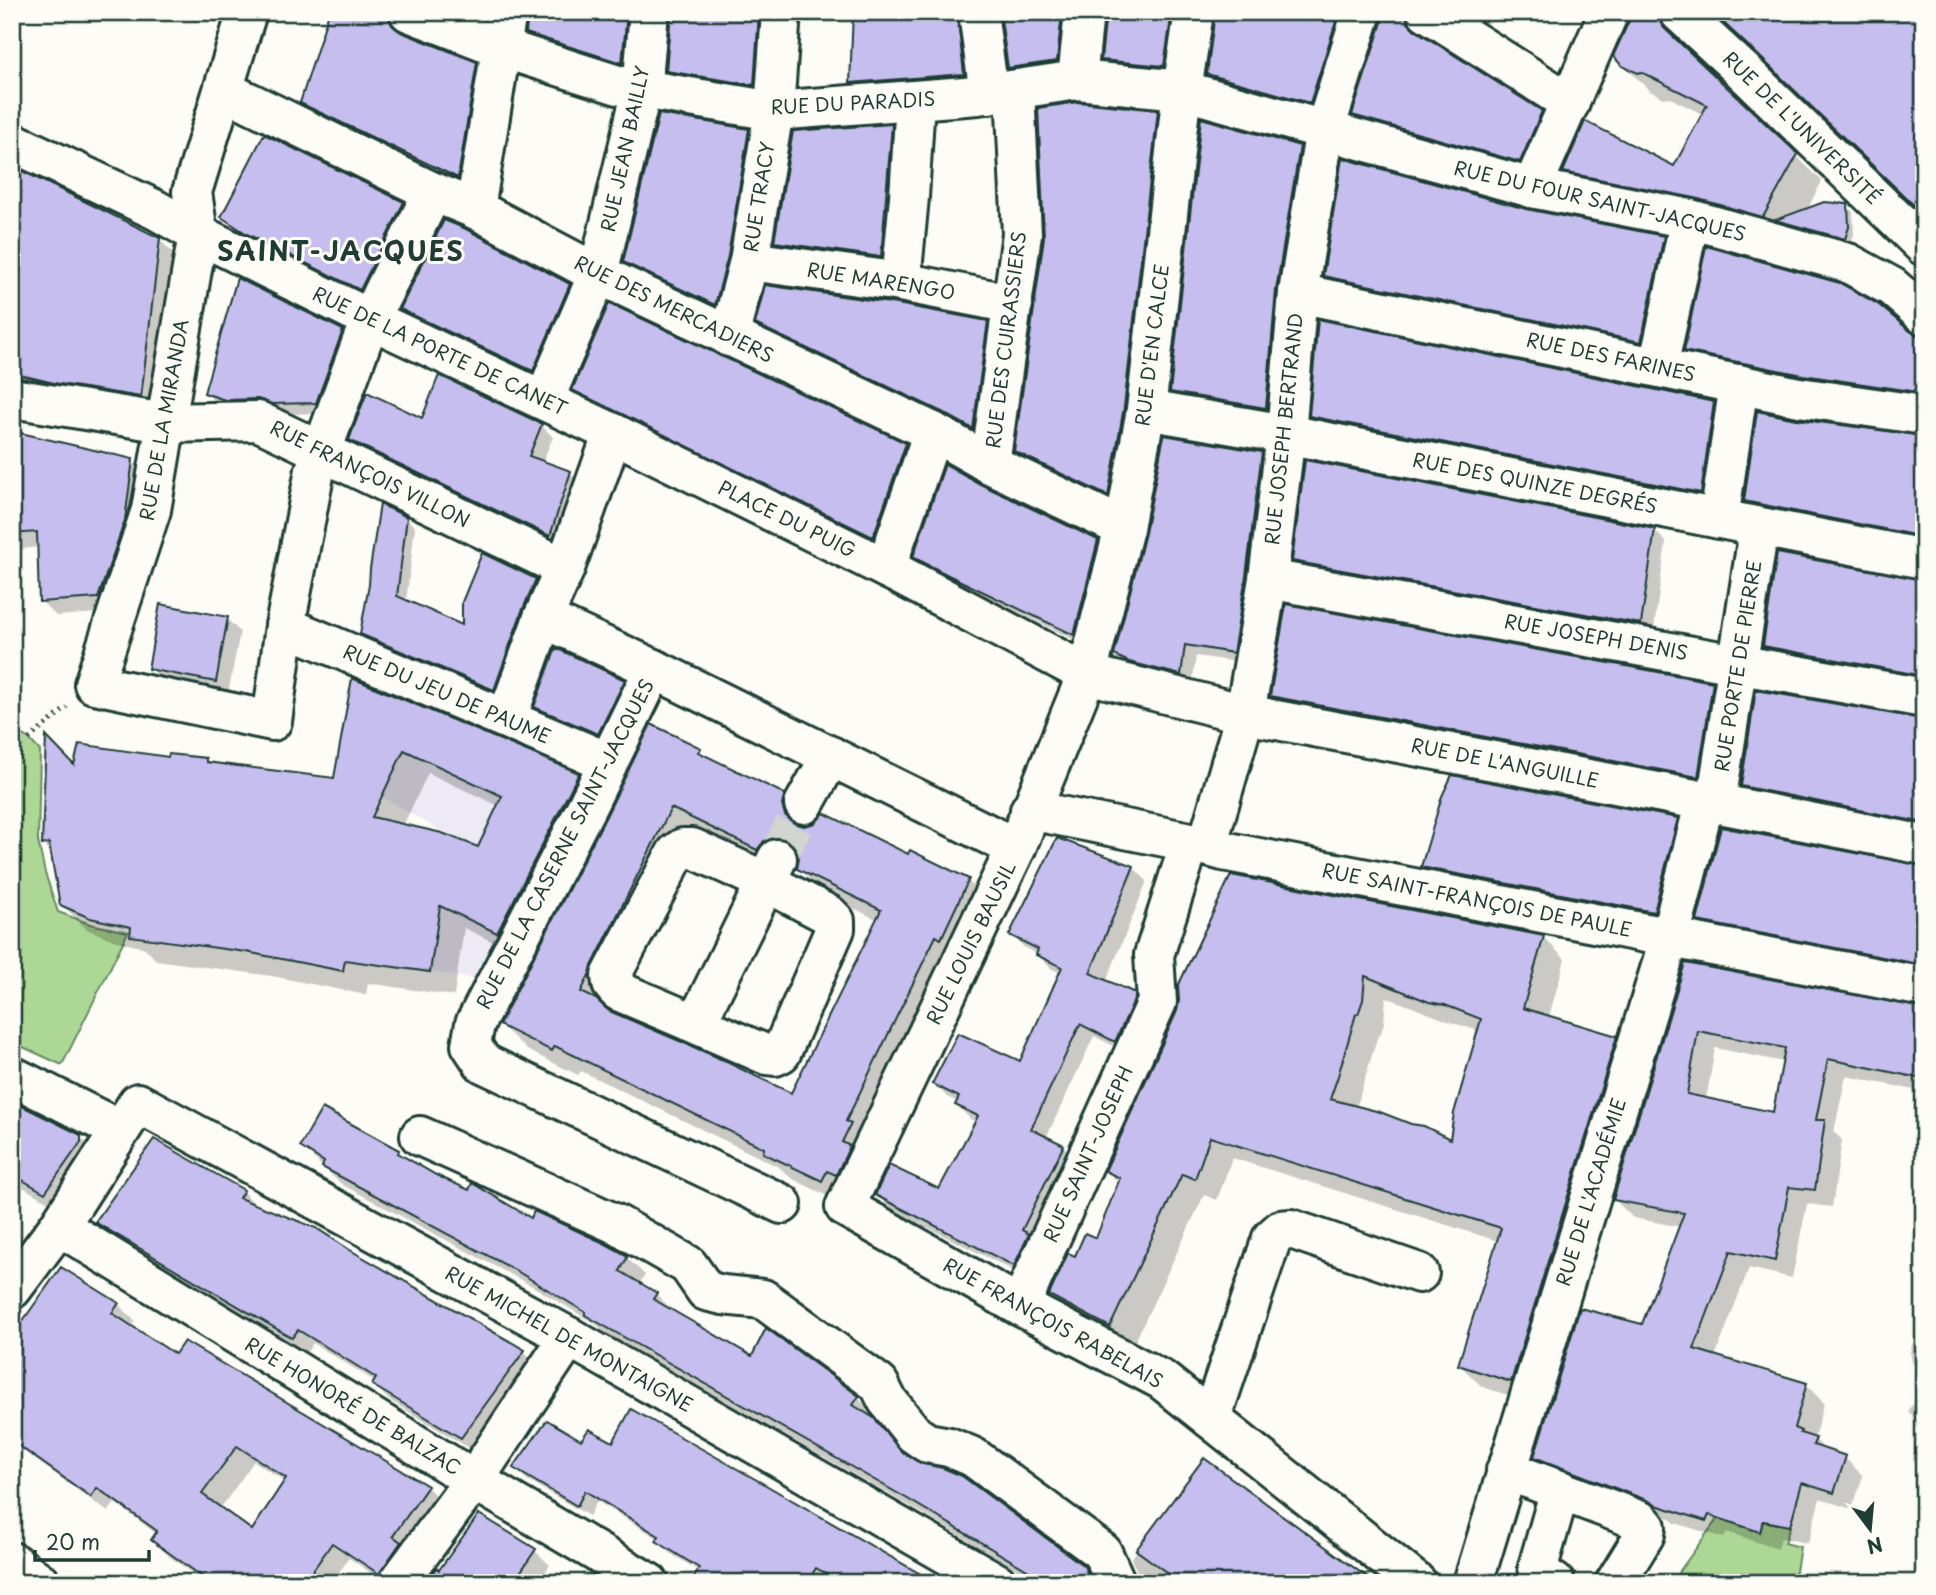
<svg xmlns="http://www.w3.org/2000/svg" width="1936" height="1595" viewBox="0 0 1936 1595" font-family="'Playpen Sans',sans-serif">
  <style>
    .built { fill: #ede9f5 }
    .green { fill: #add795; stroke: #668a64; stroke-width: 2 }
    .shadow { fill: #0003; fill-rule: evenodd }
    .building { fill: #c7bef0; stroke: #1f3d34; stroke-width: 2; fill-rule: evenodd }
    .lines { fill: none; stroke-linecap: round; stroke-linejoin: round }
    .minor-tunnel { stroke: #d1d6d0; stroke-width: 38; stroke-dasharray: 38 19; stroke-linecap: butt }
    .minor-casing { stroke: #1f3d34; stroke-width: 44 }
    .major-casing { stroke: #1f3d34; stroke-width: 44 }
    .path { stroke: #1f3d34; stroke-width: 4.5; stroke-dasharray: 2 5; stroke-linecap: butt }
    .minor { stroke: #fdfcf7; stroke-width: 38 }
    .major { stroke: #fdfcf7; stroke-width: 38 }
    .labels { text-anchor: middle; stroke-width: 6; stroke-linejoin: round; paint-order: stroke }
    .street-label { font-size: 19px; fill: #1f3d34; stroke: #fdfcf7 }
    .district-label { font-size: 26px; font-weight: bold; letter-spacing: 2px; fill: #1f3d34; stroke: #fdfcf7 }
  </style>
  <rect width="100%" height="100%" fill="#fdfcf7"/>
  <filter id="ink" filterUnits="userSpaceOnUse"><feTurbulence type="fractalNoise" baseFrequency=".0143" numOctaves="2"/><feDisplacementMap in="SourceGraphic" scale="14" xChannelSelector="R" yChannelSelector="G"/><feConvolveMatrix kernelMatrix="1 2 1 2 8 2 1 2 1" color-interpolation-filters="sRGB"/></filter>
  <g filter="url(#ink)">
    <polygon class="built" points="355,662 586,767 484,980 430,972 450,836 335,770 341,741 356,748 369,721 346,708"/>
    <g class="green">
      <polygon points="13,729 29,739 40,751 38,841 45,873 58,912 90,924 128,932 62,1065 12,1042"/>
      <polygon points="1718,1518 1760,1532 1763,1521 1790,1526 1785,1543 1800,1547 1794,1583 1671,1583"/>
    </g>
    <g class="shadow">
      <polygon points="331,12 411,12 404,22 403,34 476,63 492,80 474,193 318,119 302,102"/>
      <polygon points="447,12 509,12 501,25"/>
      <polygon points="530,12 652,12 638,79 544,49 528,32"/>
      <polygon points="672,12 784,12 770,101 684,87 667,70"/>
      <polygon points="855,12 980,12 980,90 868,99 852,82"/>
      <polygon points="1002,12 1087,12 1073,77 1026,84 1009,68"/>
      <polygon points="1107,12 1196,12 1180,82 1119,76 1103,60"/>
      <polygon points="1217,12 1364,12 1327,119 1225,90 1208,74"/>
      <polygon points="1385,12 1430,12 1421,29 1423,37 1541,112 1557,129 1536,177 1371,131 1354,115 1385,18"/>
      <polygon points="1461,12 1477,12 1473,20"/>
      <polygon points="1657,15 1683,41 1683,46 1822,181 1807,210 1847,206 1853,212 1854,234 1851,244 1591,197 1565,171 1675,169 1704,115 1668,97 1664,98 1650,91 1623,65"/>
      <polygon points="1157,111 1167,122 1118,505 1026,461 1016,451"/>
      <polygon points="891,126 901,135 891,266 786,252 776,242"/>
      <polygon points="748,131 759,142 726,314 636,272 625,261"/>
      <polygon points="1299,147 1310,158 1277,418 1183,402 1172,391"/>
      <polygon points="12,168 159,239 175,255 156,412 12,384"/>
      <polygon points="403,203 416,216 373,301 262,247 236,230 223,217"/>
      <polygon points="1527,211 1663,238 1674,248 1651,352 1336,286 1325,275"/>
      <polygon points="569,285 580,296 544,381 412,319 402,308"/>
      <polygon points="757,323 987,323 996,332 981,436 953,420 766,332"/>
      <polygon points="342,331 353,343 328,413 285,414 217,404 206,393"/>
      <polygon points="1909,333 1924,338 1924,407 1704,368 1686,350"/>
      <polygon points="574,389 905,445 915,455 883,546 584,399"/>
      <polygon points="1713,403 1726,416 1713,504 1324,428 1311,416"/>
      <polygon points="423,420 541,425 553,437 542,463 570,473 582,485 561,547 363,452 351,440"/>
      <polygon points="1796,420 1924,438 1924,550 1764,519 1746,501"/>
      <polygon points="12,433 132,461 147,476 112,612 56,616 41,601 39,547 12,550"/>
      <polygon points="1261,454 1272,465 1244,663 1196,656 1192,685 1128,666 1116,654"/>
      <polygon points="980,485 1097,541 1108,552 1085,645 926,567 915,557"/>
      <polygon points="406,518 415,527 406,602 464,627 535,580 544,589 503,698 371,642 362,633"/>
      <polygon points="1654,530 1666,542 1653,635 1306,572 1294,561"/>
      <polygon points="1924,582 1924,690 1783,664 1764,646"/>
      <polygon points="227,619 240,632 228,694 163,681 150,668"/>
      <path d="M 353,680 L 578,775 L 602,799 L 522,956 L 464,928 L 454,996 L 368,983 L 366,995 L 272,976 L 156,960 L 145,948 L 116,941 L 86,929 L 62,904 L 53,854 L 43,845 L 48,740 L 75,768 L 169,759 L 206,760 L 209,764 L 335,780 ZM 428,773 L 499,806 L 479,849 L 403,826 Z"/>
      <polygon points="623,681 629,687 604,739 542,713 536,707"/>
      <polygon points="1712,684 1723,695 1709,788 1283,707 1272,696"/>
      <polygon points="1924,721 1924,836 1761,803 1743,785"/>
      <path d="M 699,749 L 711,761 L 784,796 L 809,822 L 808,826 L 909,856 L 968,881 L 994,906 L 848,1206 L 791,1178 L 779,1167 L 581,1071 L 578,1075 L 527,1050 L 501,1025 ZM 697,832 L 783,874 L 790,867 L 799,863 L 798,868 L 824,894 L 878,920 L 792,1095 L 609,1013 Z"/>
      <polygon points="1677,820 1688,830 1664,922 1434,877 1423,867"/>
      <polygon points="1133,867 1147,881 1106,982 1134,995 1148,1009 1129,1054 1094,1036 1046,1138 1063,1146 1076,1160 1028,1278 891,1209 877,1195 939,1191 977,1122 970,1119 957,1105 958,1102 947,1097 934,1083 1021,1063 1061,973 1052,969 1037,954 1025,948 1011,935"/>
      <polygon points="1924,868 1924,978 1717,938 1699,920"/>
      <path d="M 1543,937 L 1565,959 L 1549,1017 L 1616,1037 L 1638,1060 L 1534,1403 L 1482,1387 L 1460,1365 L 1498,1241 L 1232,1158 L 1217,1200 L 1204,1195 L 1132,1348 L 1073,1317 L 1051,1294 L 1075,1258 L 1097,1240 L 1120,1184 L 1107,1171 L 1179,1012 ZM 1386,997 L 1453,1023 L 1479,1031 L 1451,1141 L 1356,1108 L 1378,1035 L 1380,1036 L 1384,1023 Z"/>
      <path d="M 1686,965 L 1924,1010 L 1924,1092 L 1846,1076 L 1834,1132 L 1842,1140 L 1832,1207 L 1807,1204 L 1792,1278 L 1749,1268 L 1715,1357 L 1806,1385 L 1824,1403 L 1814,1438 L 1827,1452 L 1845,1458 L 1863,1476 L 1852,1509 L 1820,1499 L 1808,1543 L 1781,1538 L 1778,1549 L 1727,1532 L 1724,1538 L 1675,1523 L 1669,1518 L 1554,1475 L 1536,1457 L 1643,1326 L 1681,1227 L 1633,1218 L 1615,1200 ZM 1715,1048 L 1784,1062 L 1774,1114 L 1706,1100 Z"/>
      <polygon points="12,1103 80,1137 99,1156 64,1211 12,1181"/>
      <polygon points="302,1147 398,1152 407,1161 435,1177 532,1221 605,1245 627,1258 645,1275 639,1284 656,1294 673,1311 752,1358 858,1398 875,1415 872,1419 907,1457 1083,1568 1098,1583 1040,1583 925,1515 604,1332 597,1325 534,1287 341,1184"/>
      <polygon points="243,1192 257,1206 524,1351 538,1366 476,1452 389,1400 374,1385 376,1382 313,1343 307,1352 111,1236 97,1222"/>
      <polygon points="12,1239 23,1251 12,1266"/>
      <path d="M 62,1270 L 118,1304 L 135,1321 L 131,1327 L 176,1357 L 427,1487 L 444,1504 L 386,1583 L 349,1558 L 332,1583 L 207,1583 L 170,1557 L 153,1540 L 157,1534 L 115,1503 L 108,1512 L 12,1443 L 12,1340 ZM 254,1461 L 286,1482 L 252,1533 L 220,1509 Z"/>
      <polygon points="1920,1322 1924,1324 1924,1375 1912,1362 1910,1351"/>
      <polygon points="1924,1390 1924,1427 1908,1411"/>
      <polygon points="581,1442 613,1444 933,1583 704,1583 699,1571 670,1553 659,1539 597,1501 589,1516 527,1480 515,1468"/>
      <polygon points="1204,1460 1372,1583 1139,1583 1138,1573 1131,1559"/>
      <polygon points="479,1517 535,1551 550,1565 537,1583 431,1583"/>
      <polygon points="1842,1579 1867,1583 1841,1583"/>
    </g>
    <g class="building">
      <polygon points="329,12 388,12 392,25 401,32 477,62 458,178 300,103"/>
      <polygon points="528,12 627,12 622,63 526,33"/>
      <polygon points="671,12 759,12 754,85 666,71"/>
      <polygon points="853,12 957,12 964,74 850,83"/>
      <polygon points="1000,12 1062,12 1057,61 1008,68"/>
      <polygon points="1106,12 1172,12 1164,66 1101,60"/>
      <polygon points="1215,12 1339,12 1310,103 1207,74"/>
      <polygon points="1383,12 1405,12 1408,23 1415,30 1542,111 1520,162 1352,115 1383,19"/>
      <polygon points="1633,12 1658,12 1658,19 1664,28 1798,154 1763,217 1695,198 1563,172 1585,121 1674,166 1707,105 1641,72 1638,73 1622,66 1613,56"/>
      <polygon points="1712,12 1924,12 1924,215 1757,54"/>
      <polygon points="1078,102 1158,110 1124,407 1108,496 1014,451 1044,237 1038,108"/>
      <polygon points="659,114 749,129 728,256 715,305 623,262"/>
      <polygon points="1201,118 1300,146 1276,290 1266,408 1170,392"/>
      <polygon points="892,124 881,257 774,242 793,131"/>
      <polygon points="264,134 404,202 360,290 247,234 221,217"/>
      <polygon points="1342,158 1526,209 1664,236 1641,342 1323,276"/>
      <polygon points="12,166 160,238 141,397 54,383 12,373"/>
      <polygon points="1824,202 1848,204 1849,227 1845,239 1775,220"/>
      <polygon points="444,220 466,229 570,284 533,371 400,309"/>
      <polygon points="1706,246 1840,283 1879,305 1910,331 1919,336 1924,336 1924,362 1915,389 1924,391 1924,393 1803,375 1684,351"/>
      <polygon points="237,278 343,330 316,403 272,404 258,399 225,400 204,393"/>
      <polygon points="765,285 897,304 988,321 973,429 942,412 755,324"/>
      <polygon points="609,303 906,443 873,537 572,390"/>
      <polygon points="1318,319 1714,402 1701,493 1309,416"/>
      <polygon points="439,375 542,424 529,456 571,471 550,536 349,440 367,392 422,418"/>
      <polygon points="1757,411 1796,419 1924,436 1924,537 1744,501"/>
      <polygon points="12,431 133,459 125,520 98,598 39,602 37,532 12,534"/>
      <polygon points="1164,435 1262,452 1246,576 1233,653 1185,645 1181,675 1129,662 1114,655 1145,533"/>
      <polygon points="1305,460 1655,529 1641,624 1292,561"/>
      <polygon points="945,464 980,484 1098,540 1074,635 948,575 913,557"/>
      <polygon points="380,504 407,517 397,596 462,625 462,602 482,553 536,579 522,611 494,690 360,634 369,585 370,569"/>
      <polygon points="1777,553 1924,580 1924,676 1763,646"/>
      <polygon points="160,604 228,617 216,682 148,669"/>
      <polygon points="1286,604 1713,682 1698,777 1270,696"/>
      <polygon points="556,648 625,680 598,734 534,707"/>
      <path d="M 352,678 L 579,773 L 497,933 L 440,906 L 430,972 L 345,960 L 343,971 L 246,952 L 130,936 L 131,927 L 90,918 L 60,905 L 49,843 L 42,845 L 46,736 L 74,765 L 79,744 L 168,757 L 169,754 L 206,758 L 206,762 L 334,778 ZM 404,750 L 502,796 L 478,847 L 442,833 L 372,817 Z"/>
      <polygon points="1756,690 1924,719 1924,823 1741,786"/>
      <path d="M 651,724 L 701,748 L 698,752 L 785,794 L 782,805 L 785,815 L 794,823 L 804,826 L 815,823 L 824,813 L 908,854 L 910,850 L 969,879 L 941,939 L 936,936 L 846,1121 L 851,1124 L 842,1142 L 850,1146 L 836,1175 L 827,1171 L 822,1181 L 763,1153 L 764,1148 L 555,1046 L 552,1051 L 499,1025 L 607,814 ZM 671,808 L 757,850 L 764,841 L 775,837 L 787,840 L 795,847 L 799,857 L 797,869 L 881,910 L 791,1093 L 712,1055 L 609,1011 L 596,999 L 581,992 L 590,973 L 592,966 Z"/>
      <polygon points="1452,775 1678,818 1654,912 1421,867 1442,796"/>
      <polygon points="1721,827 1924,866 1924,965 1697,921"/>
      <polygon points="1057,838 1134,866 1090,973 1135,993 1135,998 1115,1042 1080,1024 1031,1129 1064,1145 1022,1230 1029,1234 1014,1266 875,1195 889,1165 939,1189 978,1116 955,1105 959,1097 932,1084 958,1033 1020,1061 1062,967 1036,955 1038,949 1009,935"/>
      <path d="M 1231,875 L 1544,936 L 1523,1008 L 1617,1036 L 1511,1382 L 1458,1365 L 1501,1228 L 1210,1137 L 1195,1179 L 1182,1174 L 1110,1327 L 1049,1295 L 1068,1253 L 1075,1256 L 1085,1233 L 1096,1238 L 1120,1178 L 1105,1171 L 1177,1011 L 1179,1001 L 1178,986 ZM 1365,976 L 1429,1002 L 1445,1005 L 1481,1019 L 1454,1113 L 1450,1139 L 1424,1126 L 1411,1124 L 1380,1112 L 1330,1099 L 1338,1076 L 1356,1014 L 1358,1014 L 1363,1000 Z"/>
      <path d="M 1685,963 L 1924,1008 L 1924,1079 L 1828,1059 L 1816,1120 L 1825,1120 L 1815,1190 L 1789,1187 L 1775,1261 L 1731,1251 L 1694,1349 L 1807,1383 L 1794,1428 L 1801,1431 L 1800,1433 L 1816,1438 L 1813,1445 L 1846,1456 L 1834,1493 L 1802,1483 L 1790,1526 L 1763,1521 L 1760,1532 L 1709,1515 L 1706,1521 L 1656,1505 L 1649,1501 L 1534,1457 L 1580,1308 L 1642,1324 L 1684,1213 L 1613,1200 ZM 1698,1031 L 1785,1048 L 1773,1112 L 1687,1094 Z"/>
      <polygon points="12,1101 81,1135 81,1142 45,1193 12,1174"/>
      <polygon points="322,1108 399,1150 398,1153 436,1175 469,1190 472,1183 531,1218 534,1211 606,1244 628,1256 620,1271 657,1293 653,1299 752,1356 766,1328 859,1396 853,1405 874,1418 902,1452 923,1464 943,1468 962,1476 1084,1566 1092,1583 1049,1583 906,1498 585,1315 585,1312 515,1270 322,1167 324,1162 300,1147"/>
      <polygon points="154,1139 244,1190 239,1198 316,1228 350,1250 525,1350 461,1438 372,1385 376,1378 336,1353 298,1330 292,1338 95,1222"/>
      <path d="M 61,1267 L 119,1303 L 112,1313 L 175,1354 L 184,1341 L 428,1486 L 393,1536 L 401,1542 L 379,1574 L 332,1543 L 304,1583 L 211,1583 L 151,1540 L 157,1531 L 97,1488 L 91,1497 L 12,1441 L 12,1336 ZM 237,1446 L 286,1478 L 252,1530 L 202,1494 Z"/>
      <polygon points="631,1409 764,1484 936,1583 842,1583 816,1568 807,1583 691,1583 699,1568 656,1541 659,1536 585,1491 577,1506 513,1468 547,1420 581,1440 589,1429 613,1442"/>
      <polygon points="1204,1458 1375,1583 1181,1583 1136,1550"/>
      <polygon points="479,1514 536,1549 513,1583 425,1583 436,1568 439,1570"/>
    </g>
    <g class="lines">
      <polyline class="minor-tunnel" points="777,859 804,804"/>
      <g class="minor-casing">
        <g id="minor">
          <polyline points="247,12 192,192 198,234 151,510 94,684 272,721 285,626 315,470 370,319 433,192"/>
          <polyline points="409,12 502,48 618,85 774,111 978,95 1077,80 1182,90 1532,188 1690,219 1848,263 1892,287 1924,315"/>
          <polyline points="978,12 989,94"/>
          <polyline points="1194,12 1182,90 1146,410 1124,528 1087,674 1016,848 845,1207 1020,1306 1162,1380 1417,1583"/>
          <polyline points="1427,12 1570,103"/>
          <polyline points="1679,12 1742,70 1924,246"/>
          <polyline points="1077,80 1084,12"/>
          <polyline points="224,90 433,192 475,209 598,274 933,432 990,464 1124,528"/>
          <polyline points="12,142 156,210 198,234 370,319 613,433 900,575 1087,674 1245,714 1705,801 1924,845"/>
          <polyline points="1532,188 1609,12"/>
          <polyline points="475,209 507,12"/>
          <polyline points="749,261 901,282 1013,304"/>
          <polyline points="901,282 909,197 915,101"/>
          <polyline points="1298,293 1799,397 1924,415"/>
          <polyline points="729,337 749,261 774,111 781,12"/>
          <polyline points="1658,367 1690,219"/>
          <polyline points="12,398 165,423 258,421 565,568"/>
          <polyline points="544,400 598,274 642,89 649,12"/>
          <polyline points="1146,410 1286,434 1924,559"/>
          <polyline points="990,464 1022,234 1015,91"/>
          <polyline points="1719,519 1739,384"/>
          <polyline points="886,568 933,432"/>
          <polyline points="1268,579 1924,698"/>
          <polyline points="543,618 654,669 1016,848"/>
          <polyline points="285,626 608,762"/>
          <polyline points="654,669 588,804 475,1024 471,1045 483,1063 782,1204"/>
          <polyline points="507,718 543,618 565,568 613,433"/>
          <polyline points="1716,803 1759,528"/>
          <polyline points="804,804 831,756"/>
          <polyline points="1030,810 1190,842 1223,851 1924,987"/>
          <polyline points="1207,846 1245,714 1268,579 1286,434 1298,293 1325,129 1362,12"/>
          <polyline points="696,1024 618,991 612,984 611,976 676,853 683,848 692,848 766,882 829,915 835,921 835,929 781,1053 775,1056 767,1055 696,1024 766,882 777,859"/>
          <polyline points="12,1076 120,1130"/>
          <polyline points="420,1136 616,1224 688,1265 706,1291 723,1295 763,1299 879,1384 887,1400 914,1434 927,1443 949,1447 973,1457 1102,1552 1116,1583"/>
          <polyline points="59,1226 474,1480 649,1583"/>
          <polyline points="12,1289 59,1226 138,1103 569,1337 997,1583"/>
          <polyline points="1020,1306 1157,1002 1154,955 1190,842"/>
          <polyline points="1211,1419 1272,1238 1281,1230 1291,1229 1419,1273"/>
          <polyline points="1506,1470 1641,1521 1646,1527 1645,1534 1615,1583"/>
          <polyline points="398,1583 474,1480 569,1337"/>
          <polyline points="1473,1583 1670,937 1705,801"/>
          <polyline points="1555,1583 1542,1574 1538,1567 1560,1490"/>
        </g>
      </g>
      <g class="major-casing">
        <polyline id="major" points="12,1562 41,1583"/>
      </g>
      <polyline class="path" points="29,739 67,707"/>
      <use href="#minor" class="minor"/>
      <use href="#major" class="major"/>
    </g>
  </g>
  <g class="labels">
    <g class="street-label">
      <text transform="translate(853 103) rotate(-3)" y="7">RUE DU PARADIS</text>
      <text transform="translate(1802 128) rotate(44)" y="7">RUE DE L'UNIVERSITÉ</text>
      <text transform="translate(625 149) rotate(-78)" y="7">RUE JEAN BAILLY</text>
      <text transform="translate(759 197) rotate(-81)" y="7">RUE TRACY</text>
      <text transform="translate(1600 201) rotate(13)" y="7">RUE DU FOUR SAINT-JACQUES</text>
      <text transform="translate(881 281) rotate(9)" y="7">RUE MARENGO</text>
      <text transform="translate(674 309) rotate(26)" y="7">RUE DES MERCADIERS</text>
      <text transform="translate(1006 340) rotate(-83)" y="7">RUE DES CUIRASSIERS</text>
      <text transform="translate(1152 345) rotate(-83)" y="7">RUE D'EN CALCE</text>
      <text transform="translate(440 351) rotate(25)" y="7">RUE DE LA PORTE DE CANET</text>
      <text transform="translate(1611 357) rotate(12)" y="7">RUE DES FARINES</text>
      <text transform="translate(164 420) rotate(-80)" y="7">RUE DE LA MIRANDA</text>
      <text transform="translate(1284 429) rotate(-84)" y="7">RUE JOSEPH BERTRAND</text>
      <text transform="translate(370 474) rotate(26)" y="7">RUE FRANÇOIS VILLON</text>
      <text transform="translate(1535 483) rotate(11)" y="7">RUE DES QUINZE DEGRÉS</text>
      <text transform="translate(787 519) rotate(26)" y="7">PLACE DU PUIG</text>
      <text transform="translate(1596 637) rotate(10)" y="7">RUE JOSEPH DENIS</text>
      <text transform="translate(1738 666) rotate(-81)" y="7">RUE PORTE DE PIERRE</text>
      <text transform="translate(447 694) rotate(23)" y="7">RUE DU JEU DE PAUME</text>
      <text transform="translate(1505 763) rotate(11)" y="7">RUE DE L'ANGUILLE</text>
      <text transform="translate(565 844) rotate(-63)" y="7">RUE DE LA CASERNE SAINT-JACQUES</text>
      <text transform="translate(1477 900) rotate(11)" y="7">RUE SAINT-FRANÇOIS DE PAULE</text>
      <text transform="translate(971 943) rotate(-64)" y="7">RUE LOUIS BAUSIL</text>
      <text transform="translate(1088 1154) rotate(-66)" y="7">RUE SAINT-JOSEPH</text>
      <text transform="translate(1591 1192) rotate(-73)" y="7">RUE DE L'ACADÉMIE</text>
      <text transform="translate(1053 1323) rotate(29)" y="7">RUE FRANÇOIS RABELAIS</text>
      <text transform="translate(569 1339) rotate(29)" y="7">RUE MICHEL DE MONTAIGNE</text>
      <text transform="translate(353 1406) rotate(31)" y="7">RUE HONORÉ DE BALZAC</text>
    </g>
    <g class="district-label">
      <text x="341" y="261">SAINT-JACQUES</text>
    </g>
  </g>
  <rect width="1936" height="1595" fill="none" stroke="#fdfcf7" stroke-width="42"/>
  <rect x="21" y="21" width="1894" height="1553" fill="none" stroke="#1f3d34" stroke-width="2.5" filter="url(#ink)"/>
  <g transform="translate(1870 1529) rotate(164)" stroke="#fdfcf7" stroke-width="5" paint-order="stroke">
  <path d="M0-5L12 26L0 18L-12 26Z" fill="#1f3d34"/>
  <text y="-10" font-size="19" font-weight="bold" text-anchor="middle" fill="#1f3d34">N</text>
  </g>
  <path d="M35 1550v10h114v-10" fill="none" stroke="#1f3d34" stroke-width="3.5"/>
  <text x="46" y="1550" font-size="21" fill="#1f3d34" stroke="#fdfcf7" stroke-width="5" paint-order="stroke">20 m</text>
</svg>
